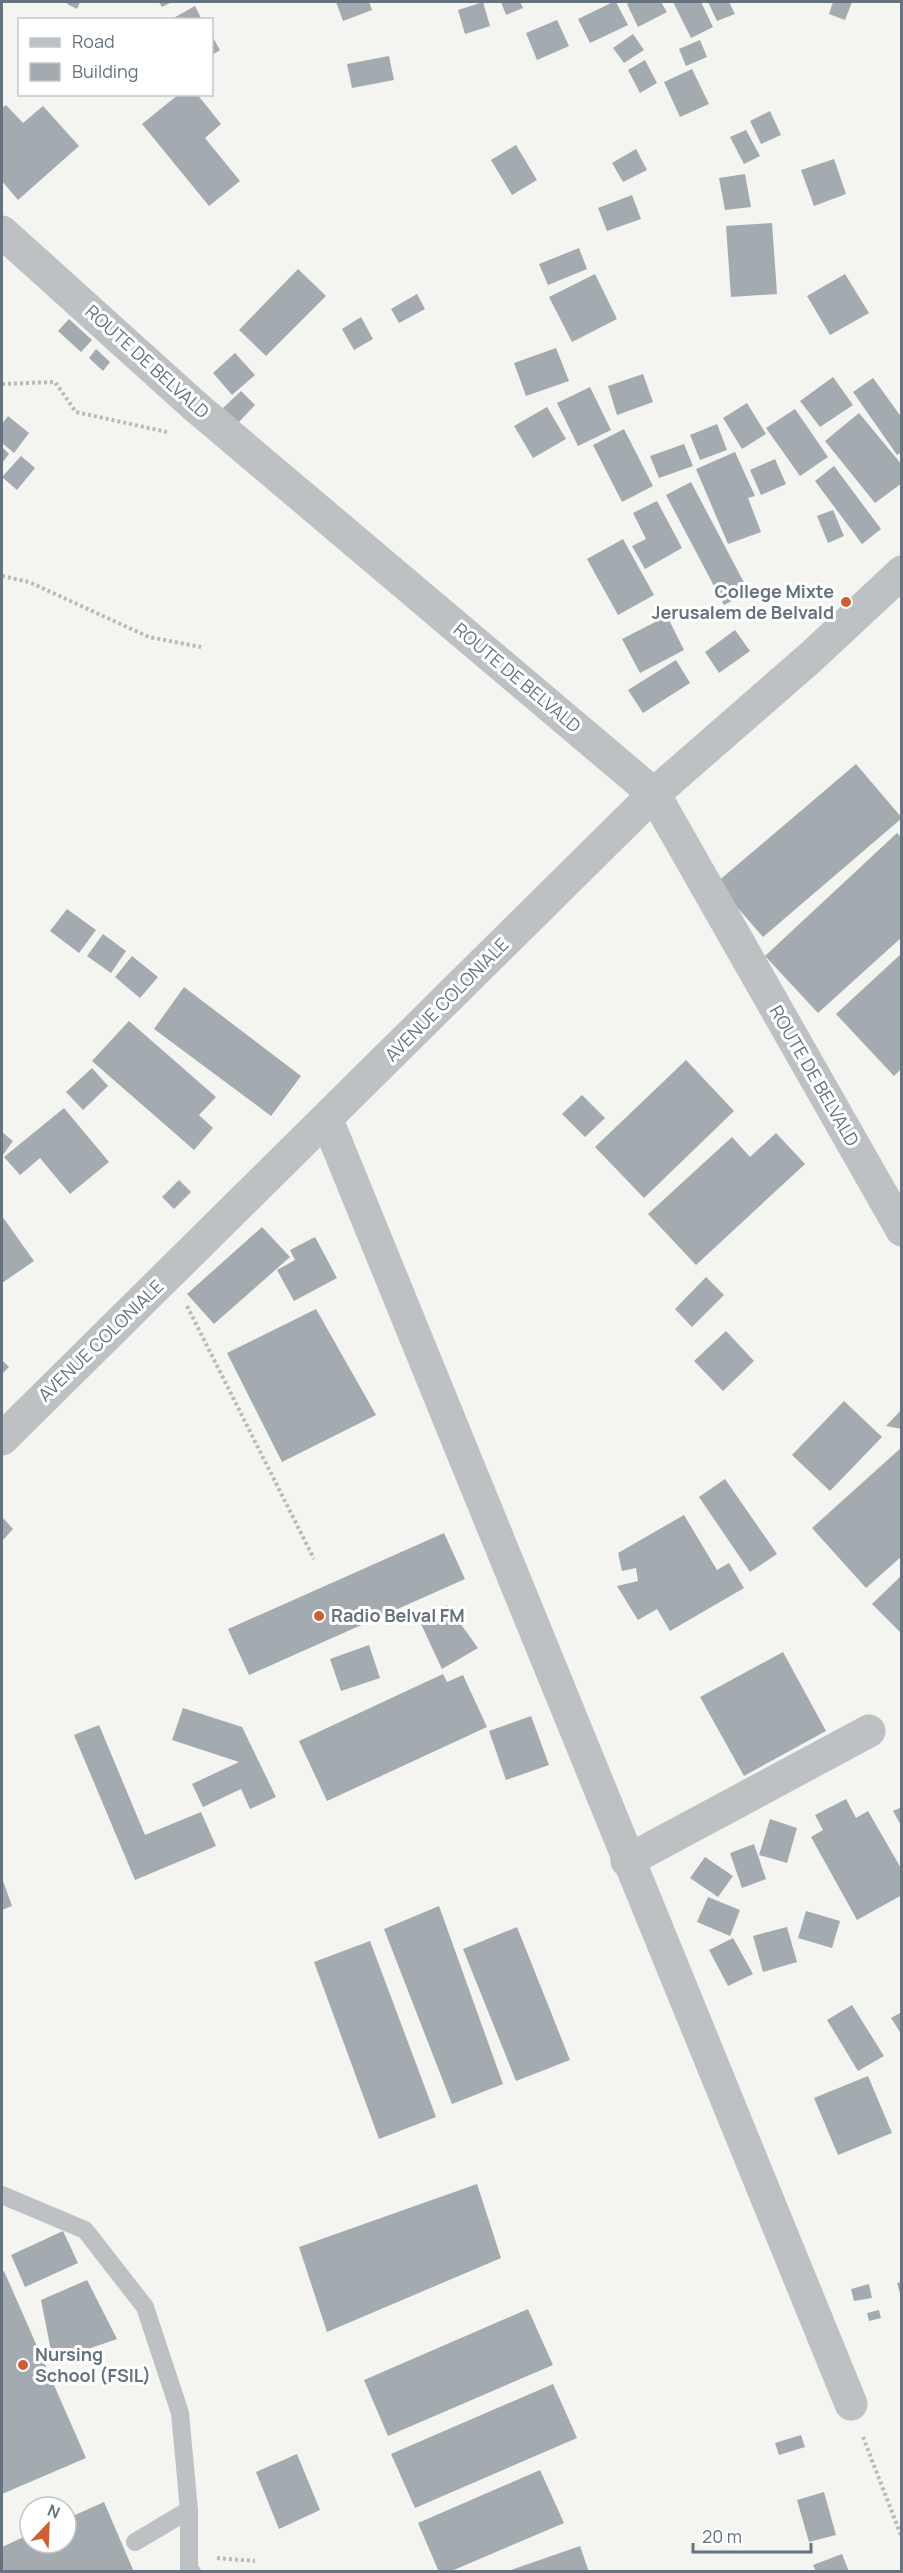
<svg xmlns="http://www.w3.org/2000/svg" width="903" height="2573" viewBox="0 0 903 2573" font-family="Manrope,sans-serif">
  <style>
    .building { fill: #a4abb0 }
    .lines { fill: none; stroke-linecap: round; stroke-linejoin: round }
    .path { stroke: #b7babc; stroke-width: 4; stroke-dasharray: 3 3; stroke-linecap: butt }
    .service { stroke: #bdc1c4; stroke-width: 18 }
    .minor { stroke: #bdc1c4; stroke-width: 33 }
    .poi-dot { fill: #d15d34; stroke: #fff; stroke-width: 2 }
    .labels { text-anchor: middle; stroke-width: 6; stroke-linejoin: round; paint-order: stroke }
    .street-label { font-size: 18px; fill: #66737f; stroke: #fff }
    .poi-label { font-size: 18px; font-weight: bold; fill: #66737f; stroke: #fff; text-anchor: start }
  </style>
  <rect width="100%" height="100%" fill="#f4f4f0"/>
  <g class="building">
    <polygon points="68,2 80,2 77,9 67,4"/>
    <polygon points="159,2 172,2 162,7"/>
    <polygon points="336,2 369,2 372,10 343,21"/>
    <polygon points="483,2 490,26 465,34 458,10"/>
    <polygon points="501,2 520,2 523,8 506,15"/>
    <polygon points="613,2 616,2 628,25 590,43 578,19"/>
    <polygon points="631,2 661,2 667,12 638,27 627,4"/>
    <polygon points="673,2 701,2 713,27 691,38"/>
    <polygon points="708,2 729,2 735,14 717,21"/>
    <polygon points="833,2 852,2 845,20 829,14"/>
    <polygon points="195,6 202,20 170,20"/>
    <polygon points="557,20 569,46 537,60 526,33"/>
    <polygon points="633,34 644,50 624,63 613,48"/>
    <polygon points="212,36 220,50 212,55"/>
    <polygon points="700,40 707,57 686,66 679,49"/>
    <polygon points="389,56 394,80 352,88 347,64"/>
    <polygon points="645,60 657,83 640,93 628,70"/>
    <polygon points="692,69 709,104 680,117 664,82"/>
    <polygon points="179,94 197,94 221,124 205,138 240,181 209,206 142,124"/>
    <polygon points="6,105 23,123 43,106 79,146 18,200 2,181 2,108"/>
    <polygon points="770,111 781,135 761,144 750,121"/>
    <polygon points="746,130 760,156 744,164 730,137"/>
    <polygon points="516,145 537,180 512,195 491,160"/>
    <polygon points="636,149 647,170 623,182 612,163"/>
    <polygon points="834,159 846,194 814,206 801,170"/>
    <polygon points="745,174 751,207 725,210 719,178"/>
    <polygon points="632,195 641,219 607,231 598,208"/>
    <polygon points="772,223 777,294 731,297 726,226"/>
    <polygon points="579,248 587,269 548,285 539,264"/>
    <polygon points="298,269 326,296 266,356 239,330"/>
    <polygon points="595,274 617,319 572,342 549,297"/>
    <polygon points="845,274 869,313 830,335 807,296"/>
    <polygon points="417,294 425,309 399,323 391,309"/>
    <polygon points="361,317 373,339 354,350 342,329"/>
    <polygon points="69,319 92,340 81,352 58,331"/>
    <polygon points="556,348 569,381 526,396 514,363"/>
    <polygon points="96,349 110,362 103,371 89,358"/>
    <polygon points="235,353 255,375 232,395 213,373"/>
    <polygon points="643,374 653,402 617,415 608,386"/>
    <polygon points="833,377 853,405 820,427 800,401"/>
    <polygon points="873,378 902,418 902,452 897,455 853,392"/>
    <polygon points="590,387 611,430 578,446 557,403"/>
    <polygon points="241,391 255,405 238,423 223,408"/>
    <polygon points="747,403 766,434 742,449 723,418"/>
    <polygon points="547,407 566,439 533,458 514,426"/>
    <polygon points="795,409 828,457 800,476 766,428"/>
    <polygon points="859,413 902,465 902,483 875,503 825,441"/>
    <polygon points="8,416 29,433 14,453 2,443 2,424"/>
    <polygon points="717,424 727,450 700,460 690,435"/>
    <polygon points="624,429 653,486 622,502 593,445"/>
    <polygon points="684,444 693,466 659,478 650,456"/>
    <polygon points="2,447 9,454 2,463"/>
    <polygon points="735,452 755,496 748,498 761,532 728,544 696,469"/>
    <polygon points="21,456 35,468 17,490 2,477"/>
    <polygon points="775,459 786,484 761,495 750,470"/>
    <polygon points="834,466 881,529 862,544 815,481"/>
    <polygon points="691,482 749,592 724,605 666,495"/>
    <polygon points="657,501 682,548 645,569 632,546 646,539 633,513"/>
    <polygon points="833,510 844,536 828,543 817,516"/>
    <polygon points="623,539 654,595 618,615 587,559"/>
    <polygon points="667,616 684,650 640,673 622,639"/>
    <polygon points="735,630 750,651 719,673 705,652"/>
    <polygon points="676,660 690,683 643,713 628,690"/>
    <polygon points="856,764 902,818 763,937 716,883"/>
    <polygon points="897,833 902,838 902,937 818,1013 765,956"/>
    <polygon points="67,909 96,930 79,953 50,931"/>
    <polygon points="103,934 126,951 111,973 87,956"/>
    <polygon points="902,953 902,1068 894,1076 836,1014"/>
    <polygon points="132,956 158,977 140,998 115,977"/>
    <polygon points="184,987 301,1076 271,1116 154,1029"/>
    <polygon points="129,1021 216,1097 199,1115 213,1128 194,1150 92,1061"/>
    <polygon points="686,1060 734,1111 644,1198 595,1147"/>
    <polygon points="92,1068 108,1086 83,1110 66,1092"/>
    <polygon points="582,1095 605,1118 585,1137 562,1114"/>
    <polygon points="64,1108 109,1162 70,1194 40,1158 20,1175 4,1157"/>
    <polygon points="2,1132 13,1141 2,1156"/>
    <polygon points="776,1133 805,1164 696,1265 648,1214 732,1137 750,1157"/>
    <polygon points="179,1180 191,1192 174,1209 162,1197"/>
    <polygon points="2,1216 34,1261 2,1283"/>
    <polygon points="262,1227 290,1257 214,1324 187,1294"/>
    <polygon points="315,1237 337,1278 294,1301 277,1270 295,1260 290,1250"/>
    <polygon points="706,1277 724,1295 692,1327 675,1309"/>
    <polygon points="316,1309 376,1415 282,1462 227,1353"/>
    <polygon points="726,1331 754,1361 723,1391 694,1361"/>
    <polygon points="2,1360 9,1367 2,1374"/>
    <polygon points="844,1401 882,1437 830,1491 792,1455"/>
    <polygon points="902,1409 902,1429 886,1426"/>
    <polygon points="902,1447 902,1556 866,1588 812,1528"/>
    <polygon points="725,1479 777,1554 750,1572 699,1497"/>
    <polygon points="684,1515 717,1570 729,1563 744,1588 670,1631 657,1609 638,1620 617,1586 638,1581 636,1568 622,1571 618,1553"/>
    <polygon points="2,1517 13,1529 2,1541"/>
    <polygon points="444,1533 465,1579 249,1675 228,1629"/>
    <polygon points="902,1575 902,1634 872,1604"/>
    <polygon points="447,1605 478,1648 442,1669 421,1624"/>
    <polygon points="369,1645 380,1678 341,1691 330,1659"/>
    <polygon points="783,1652 826,1731 744,1776 700,1697"/>
    <polygon points="443,1674 447,1682 463,1675 487,1727 327,1801 299,1741"/>
    <polygon points="183,1708 242,1727 276,1797 250,1809 241,1789 203,1807 192,1784 239,1762 172,1740"/>
    <polygon points="531,1716 549,1765 506,1780 489,1731"/>
    <polygon points="99,1725 145,1835 201,1812 216,1846 135,1880 74,1735"/>
    <polygon points="846,1799 856,1818 868,1811 902,1870 902,1895 857,1920 811,1837 823,1830 815,1815"/>
    <polygon points="902,1807 902,1827 893,1811"/>
    <polygon points="770,1819 797,1828 787,1863 759,1855"/>
    <polygon points="754,1844 766,1879 742,1888 730,1853"/>
    <polygon points="705,1857 733,1876 718,1897 690,1878"/>
    <polygon points="2,1878 12,1906 2,1910"/>
    <polygon points="708,1897 740,1910 730,1936 697,1922"/>
    <polygon points="439,1906 503,2084 452,2104 384,1929"/>
    <polygon points="806,1911 840,1921 832,1948 798,1938"/>
    <polygon points="517,1927 570,2060 516,2081 463,1949"/>
    <polygon points="787,1927 797,1962 763,1972 753,1936"/>
    <polygon points="733,1938 753,1974 728,1986 709,1950"/>
    <polygon points="370,1941 436,2117 379,2139 314,1962"/>
    <polygon points="852,2005 884,2056 858,2071 827,2020"/>
    <polygon points="902,2012 902,2035 891,2018"/>
    <polygon points="868,2076 892,2133 838,2155 814,2098"/>
    <polygon points="477,2184 501,2258 327,2332 299,2247"/>
    <polygon points="63,2231 78,2263 25,2287 11,2255"/>
    <polygon points="4,2271 86,2458 2,2494 2,2272"/>
    <polygon points="87,2280 117,2339 53,2361 41,2300"/>
    <polygon points="902,2282 902,2297 901,2297 897,2283"/>
    <polygon points="869,2284 872,2298 854,2301 851,2289"/>
    <polygon points="528,2309 553,2365 388,2436 364,2380"/>
    <polygon points="879,2310 881,2318 869,2321 867,2313"/>
    <polygon points="553,2384 577,2438 415,2508 391,2454"/>
    <polygon points="801,2435 805,2447 779,2455 775,2443"/>
    <polygon points="297,2454 320,2510 279,2529 256,2472"/>
    <polygon points="540,2470 564,2523 449,2572 439,2572 418,2523"/>
    <polygon points="824,2492 836,2535 809,2542 797,2500"/>
    <polygon points="104,2502 134,2572 2,2572 2,2547 30,2534 30,2543 66,2543 66,2519"/>
    <polygon points="580,2546 589,2572 508,2572 508,2571"/>
    <polygon points="842,2554 849,2572 816,2572 813,2565"/>
  </g>
  <g class="lines">
    <g class="path">
      <polyline points="2,384 55,382 76,412 167,432"/>
      <polyline points="2,576 29,582 149,637 201,647"/>
      <polyline points="187,1306 314,1559"/>
      <polyline points="863,2437 902,2538"/>
      <polyline points="217,2558 255,2561"/>
    </g>
    <g class="service">
      <polyline points="2,2195 85,2230 145,2307 180,2413 189,2510 189,2569 192,2572"/>
      <polyline points="135,2542 189,2510"/>
    </g>
    <g class="minor">
      <polyline points="2,232 196,407 654,794 902,1230"/>
      <polyline points="327,1120 851,2404"/>
      <polyline points="2,1439 654,794 811,657 902,572"/>
      <polyline points="627,1861 869,1731"/>
    </g>
  </g>
  <g class="poi-dot">
    <circle cx="846" cy="602" r="6"/>
    <circle cx="319" cy="1616" r="6"/>
    <circle cx="23" cy="2365" r="6"/>
  </g>
  <g class="labels">
    <g class="street-label">
      <text transform="translate(147 362) rotate(42)" y="6">ROUTE DE BELVALD</text>
      <text transform="translate(517 678) rotate(40)" y="6">ROUTE DE BELVALD</text>
      <text transform="translate(447 1000) rotate(-45)" y="6">AVENUE COLONIALE</text>
      <text transform="translate(814 1076) rotate(60)" y="6">ROUTE DE BELVALD</text>
      <text transform="translate(101 1341) rotate(-44)" y="6">AVENUE COLONIALE</text>
    </g>
    <g class="poi-label">
      <text x="834" y="598" text-anchor="end">College Mixte<tspan x="834" dy="21">Jerusalem de Belvald</tspan></text>
      <text x="331" y="1622">Radio Belval FM</text>
      <text x="35" y="2361">Nursing<tspan x="35" dy="21">School (FSIL)</tspan></text>
    </g>
  </g>
  <rect width="903" height="2573" fill="none" stroke="#66737f" stroke-width="6"/>
  <rect x="18" y="18" width="195" height="78" fill="#ffffff" stroke="#c2c7cc" stroke-width="1.5"/>
  <rect x="30" y="38" width="30" height="9" fill="#bdc1c4" stroke="#c2c7cc" stroke-width="1.5"/>
  <text x="72" y="48" font-size="18" fill="#66737f">Road</text>
  <rect x="30" y="63" width="30" height="18" fill="#a4abb0" stroke="#c2c7cc" stroke-width="1.5"/>
  <text x="72" y="78" font-size="18" fill="#66737f">Building</text>
  <g transform="translate(48 2525) rotate(23)"><circle r="28" fill="#ffffff" stroke="#c2c7cc" stroke-width="1.5"/>
  <path d="M0-4.5L10 22L0 15L-10 22Z" fill="#d15d34"/>
  <text y="-9" font-size="16" font-weight="bold" text-anchor="middle" fill="#66737f">N</text>
  </g>
  <path d="M693 2543v9h118v-9" fill="none" stroke="#66737f" stroke-width="3"/>
  <text x="702" y="2543" font-size="18" fill="#66737f" stroke="#ffffff" stroke-width="4.5" paint-order="stroke">20 m</text>
</svg>
